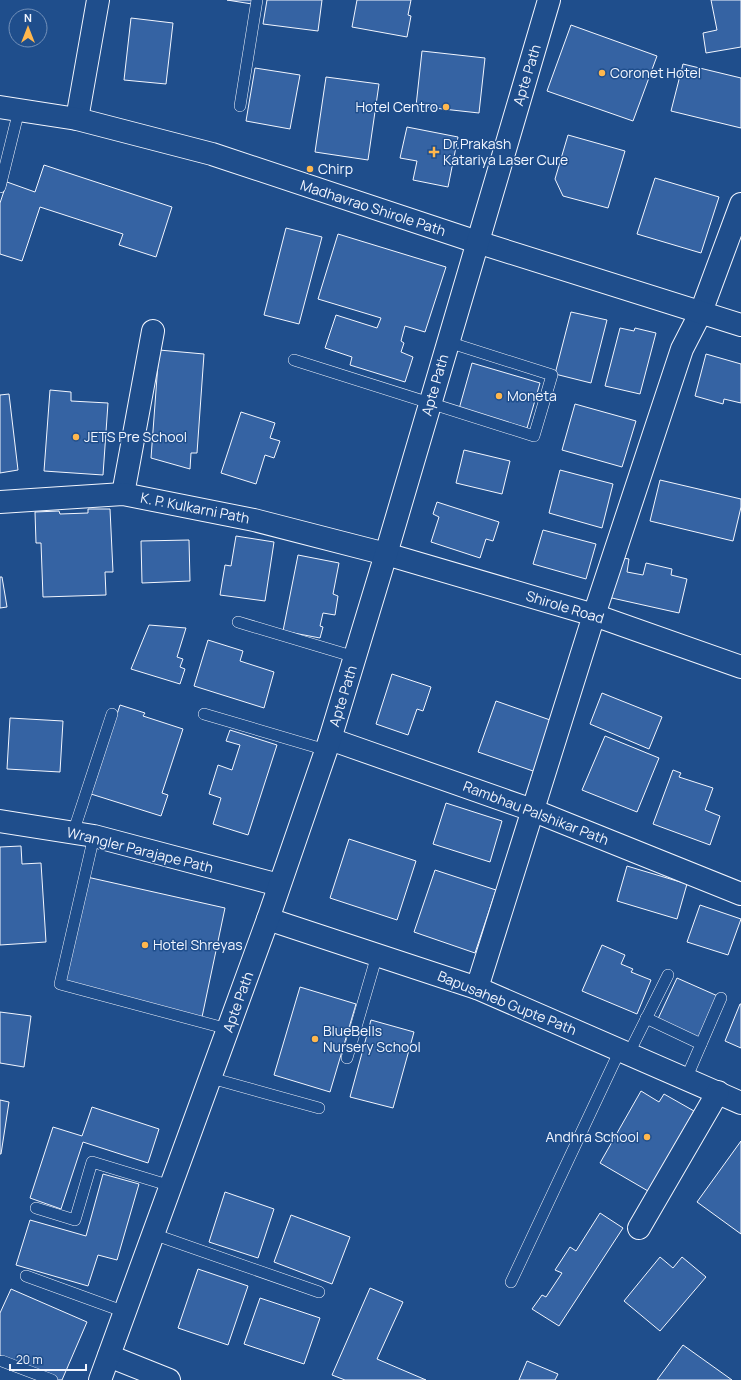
<svg xmlns="http://www.w3.org/2000/svg" width="741" height="1380" viewBox="0 0 741 1380" font-family="Manrope,sans-serif">
  <style>
    .building { fill: #3563a3; stroke: #f2f6ff }
    .lines { fill: none; stroke-linecap: round; stroke-linejoin: round }
    .service-casing { stroke: #f2f6ff; stroke-width: 12 }
    .minor-casing { stroke: #f2f6ff; stroke-width: 24 }
    .tertiary-casing { stroke: #f2f6ff; stroke-width: 24 }
    .service { stroke: #1f4e8c; stroke-width: 11 }
    .minor { stroke: #1f4e8c; stroke-width: 22 }
    .tertiary { stroke: #1f4e8c; stroke-width: 22 }
    .poi-dot { fill: #ffb74d; stroke: #1f4e8c; stroke-width: 1.5 }
    .labels { text-anchor: middle; stroke-width: 3; stroke-linejoin: round; paint-order: stroke }
    .poi-label { font-size: 14px; fill: #f2f6ff; stroke: #1f4e8c; text-anchor: start }
    .street-label { font-size: 14px; fill: #f2f6ff; stroke: #1f4e8c }
  </style>
  <rect width="100%" height="100%" fill="#1f4e8c"/>
  <g class="building">
    <polygon points="227,0 253,0 252,4"/>
    <polygon points="267,0 322,0 318,31 263,24"/>
    <polygon points="357,0 411,0 408,15 411,16 407,37 352,27"/>
    <polygon points="711,0 741,0 741,47 706,53 703,33 717,30"/>
    <polygon points="131,18 173,23 166,84 124,80"/>
    <polygon points="571,25 657,56 633,121 547,91"/>
    <polygon points="422,51 485,58 479,113 416,106"/>
    <polygon points="683,64 741,78 741,128 671,111"/>
    <polygon points="255,68 300,75 290,129 246,121"/>
    <polygon points="326,77 379,84 368,160 315,152"/>
    <polygon points="407,127 458,137 448,187 413,180 417,161 400,158"/>
    <polygon points="568,135 625,151 608,208 563,196 555,179"/>
    <polygon points="44,165 172,207 156,257 119,245 123,234 40,207 22,261 0,254 0,203 7,182 35,192"/>
    <polygon points="655,178 719,197 701,253 637,234"/>
    <polygon points="286,228 322,237 299,324 264,315"/>
    <polygon points="338,234 446,267 425,332 405,326 401,341 404,343 401,352 413,357 405,382 350,365 352,357 325,348 336,315 377,328 381,318 318,299"/>
    <polygon points="571,312 607,320 591,383 555,374"/>
    <polygon points="620,328 634,331 635,328 656,333 640,394 605,386"/>
    <polygon points="159,350 204,354 197,453 191,453 190,469 151,458"/>
    <polygon points="706,354 741,364 741,403 724,399 723,404 695,396"/>
    <polygon points="472,363 540,383 527,428 459,409"/>
    <polygon points="50,390 71,392 71,401 108,403 103,475 44,471"/>
    <polygon points="9,394 18,470 0,473 0,395"/>
    <polygon points="575,404 636,421 622,467 562,450"/>
    <polygon points="241,412 275,423 270,438 280,441 274,458 265,455 256,484 221,473"/>
    <polygon points="464,450 510,461 502,494 456,483"/>
    <polygon points="560,470 613,484 602,528 549,513"/>
    <polygon points="660,480 741,499 741,507 733,541 650,521"/>
    <polygon points="437,502 499,522 493,541 486,539 480,558 431,542 439,517 433,514"/>
    <polygon points="88,509 110,509 113,572 105,572 106,595 43,597 41,543 36,543 35,512 59,511 60,514 88,513"/>
    <polygon points="543,530 596,544 586,579 533,564"/>
    <polygon points="236,536 274,542 265,601 220,595 225,565 231,566"/>
    <polygon points="189,540 190,581 142,583 141,541"/>
    <polygon points="298,555 339,563 333,594 338,596 335,615 323,613 320,626 323,627 320,638 283,631"/>
    <polygon points="613,556 629,559 627,572 643,575 646,563 672,569 671,575 687,579 679,613 603,596"/>
    <polygon points="0,577 2,577 7,607 0,608"/>
    <polygon points="149,625 186,628 177,657 183,659 180,667 185,669 180,684 131,669"/>
    <polygon points="208,640 243,651 240,661 274,672 264,708 194,686"/>
    <polygon points="392,674 431,687 423,711 417,709 408,735 376,724"/>
    <polygon points="602,693 662,717 649,749 590,724"/>
    <polygon points="496,701 553,721 536,772 478,752"/>
    <polygon points="120,705 145,713 143,716 183,729 162,793 168,795 161,816 91,794"/>
    <polygon points="10,718 63,721 60,772 7,769"/>
    <polygon points="230,730 277,745 248,835 213,824 221,798 209,794 218,765 232,770 240,745 226,741"/>
    <polygon points="605,736 659,758 637,812 582,790"/>
    <polygon points="673,770 681,773 679,777 713,788 705,810 720,816 710,845 653,824"/>
    <polygon points="446,803 502,821 490,862 433,844"/>
    <polygon points="349,839 416,861 397,920 330,898"/>
    <polygon points="21,846 22,864 41,863 46,942 0,945 0,847"/>
    <polygon points="627,866 687,884 677,919 617,901"/>
    <polygon points="435,870 496,890 475,953 414,932"/>
    <polygon points="87,877 225,908 202,1017 64,982"/>
    <polygon points="700,905 741,919 728,955 687,942"/>
    <polygon points="602,945 625,955 621,964 633,969 631,972 651,980 637,1014 582,991"/>
    <polygon points="677,978 720,997 701,1040 657,1021"/>
    <polygon points="300,987 356,1004 330,1092 274,1075"/>
    <polygon points="740,1004 741,1004 741,1048 725,1041"/>
    <polygon points="0,1012 31,1016 24,1067 0,1063"/>
    <polygon points="371,1020 414,1032 393,1108 350,1097"/>
    <polygon points="641,1091 659,1102 664,1094 694,1111 648,1191 600,1163"/>
    <polygon points="0,1100 9,1102 1,1154 0,1154"/>
    <polygon points="92,1107 159,1129 148,1163 83,1142 61,1209 30,1198 53,1127 82,1136"/>
    <polygon points="741,1141 741,1234 697,1202"/>
    <polygon points="103,1174 139,1184 117,1260 98,1255 88,1286 16,1265 30,1220 86,1236"/>
    <polygon points="225,1192 274,1209 258,1258 209,1242"/>
    <polygon points="600,1213 623,1228 559,1326 532,1309 542,1295 546,1297 562,1273 555,1270 570,1247 576,1251"/>
    <polygon points="291,1215 350,1237 332,1284 274,1262"/>
    <polygon points="660,1257 673,1268 682,1257 706,1277 660,1331 624,1301"/>
    <polygon points="198,1269 248,1286 228,1345 178,1328"/>
    <polygon points="370,1288 403,1302 377,1359 426,1380 345,1380 332,1375"/>
    <polygon points="11,1289 87,1322 62,1380 57,1380 0,1356 0,1313"/>
    <polygon points="260,1298 320,1318 304,1364 244,1344"/>
    <polygon points="683,1345 732,1380 657,1380"/>
    <polygon points="527,1361 558,1374 555,1380 519,1380"/>
  </g>
  <g class="lines">
    <g class="service-casing">
      <g id="service">
        <polyline points="240,106 257,0"/>
        <polyline points="0,187 19,110"/>
        <polyline points="294,360 534,436 552,375 448,342"/>
        <polyline points="238,622 355,657"/>
        <polyline points="204,714 326,750"/>
        <polyline points="73,833 112,714"/>
        <polyline points="94,836 60,984 228,1029"/>
        <polyline points="646,1018 701,1044"/>
        <polyline points="629,1053 668,975"/>
        <polyline points="347,1058 377,955"/>
        <polyline points="211,1078 319,1108"/>
        <polyline points="686,1079 721,998"/>
        <polyline points="36,1208 75,1220 92,1162 171,1186"/>
        <polyline points="153,1234 319,1292"/>
        <polyline points="26,1276 125,1312"/>
        <polyline points="511,1282 620,1050"/>
        <polyline points="2,1361 52,1380"/>
      </g>
    </g>
    <g class="minor-casing">
      <g id="minor">
        <polyline points="77,119 98,0"/>
        <polyline points="123,494 153,331"/>
        <polyline points="0,502 123,494 254,520 386,554 594,615 741,667"/>
        <polyline points="330,739 532,810 741,894"/>
        <polyline points="0,821 94,836 279,885"/>
        <polyline points="268,919 477,988 741,1103"/>
        <polyline points="477,988 594,615 682,349 701,312 741,204"/>
        <polyline points="639,1228 718,1092"/>
        <polyline points="109,1356 169,1380"/>
      </g>
    </g>
    <g class="tertiary-casing">
      <g id="tertiary">
        <polyline points="0,107 77,119 212,154 477,242 741,325"/>
        <polyline points="100,1380 268,919 330,739 386,554 549,0"/>
      </g>
    </g>
    <use href="#service" class="service"/>
    <use href="#minor" class="minor"/>
    <use href="#tertiary" class="tertiary"/>
  </g>
  <g class="poi-dot">
    <circle cx="602" cy="73" r="4"/>
    <circle cx="446" cy="107" r="4"/>
    <path d="M432 146h4v4h4v4h-4v4h-4v-4h-4v-4h4z"/>
    <circle cx="310" cy="169" r="4"/>
    <circle cx="499" cy="396" r="4"/>
    <circle cx="76" cy="437" r="4"/>
    <circle cx="145" cy="945" r="4"/>
    <circle cx="315" cy="1039" r="4"/>
    <circle cx="647" cy="1137" r="4"/>
  </g>
  <g class="labels">
    <g class="poi-label">
      <text x="610" y="78">Coronet Hotel</text>
      <text x="438" y="112" text-anchor="end">Hotel Centro</text>
      <text x="443" y="149">Dr.Prakash<tspan x="443" dy="16">Katariya Laser Cure</tspan></text>
      <text x="318" y="174">Chirp</text>
      <text x="507" y="401">Moneta</text>
      <text x="84" y="442">JETS Pre School</text>
      <text x="153" y="950">Hotel Shreyas</text>
      <text x="323" y="1036">BlueBells<tspan x="323" dy="16">Nursery School</tspan></text>
      <text x="639" y="1142" text-anchor="end">Andhra School</text>
    </g>
    <g class="street-label">
      <text transform="translate(527 75) rotate(-73)" y="5">Apte Path</text>
      <text transform="translate(373 208) rotate(18)" y="5">Madhavrao Shirole Path</text>
      <text transform="translate(435 385) rotate(-74)" y="5">Apte Path</text>
      <text transform="translate(195 508) rotate(11)" y="5">K. P. Kulkarni Path</text>
      <text transform="translate(565 607) rotate(17)" y="5">Shirole Road</text>
      <text transform="translate(343 696) rotate(-73)" y="5">Apte Path</text>
      <text transform="translate(536 813) rotate(21)" y="5">Rambhau Palshikar Path</text>
      <text transform="translate(140 850) rotate(14)" y="5">Wrangler Parajape Path</text>
      <text transform="translate(238 1002) rotate(-70)" y="5">Apte Path</text>
      <text transform="translate(507 1003) rotate(22)" y="5">Bapusaheb Gupte Path</text>
    </g>
  </g>
  <g transform="translate(28 28)"><circle r="19" fill="#1f4e8c" stroke="#7391ba"/>
  <path d="M0-3L7 15L0 10L-7 15Z" fill="#ffb74d"/>
  <text y="-6" font-size="11" font-weight="bold" text-anchor="middle" fill="#f2f6ff">N</text>
  </g>
  <path d="M10 1364v6h76v-6" fill="none" stroke="#f2f6ff" stroke-width="2"/>
  <text x="16" y="1364" font-size="12" fill="#f2f6ff" stroke="#1f4e8c" stroke-width="3" paint-order="stroke">20 m</text>
</svg>
